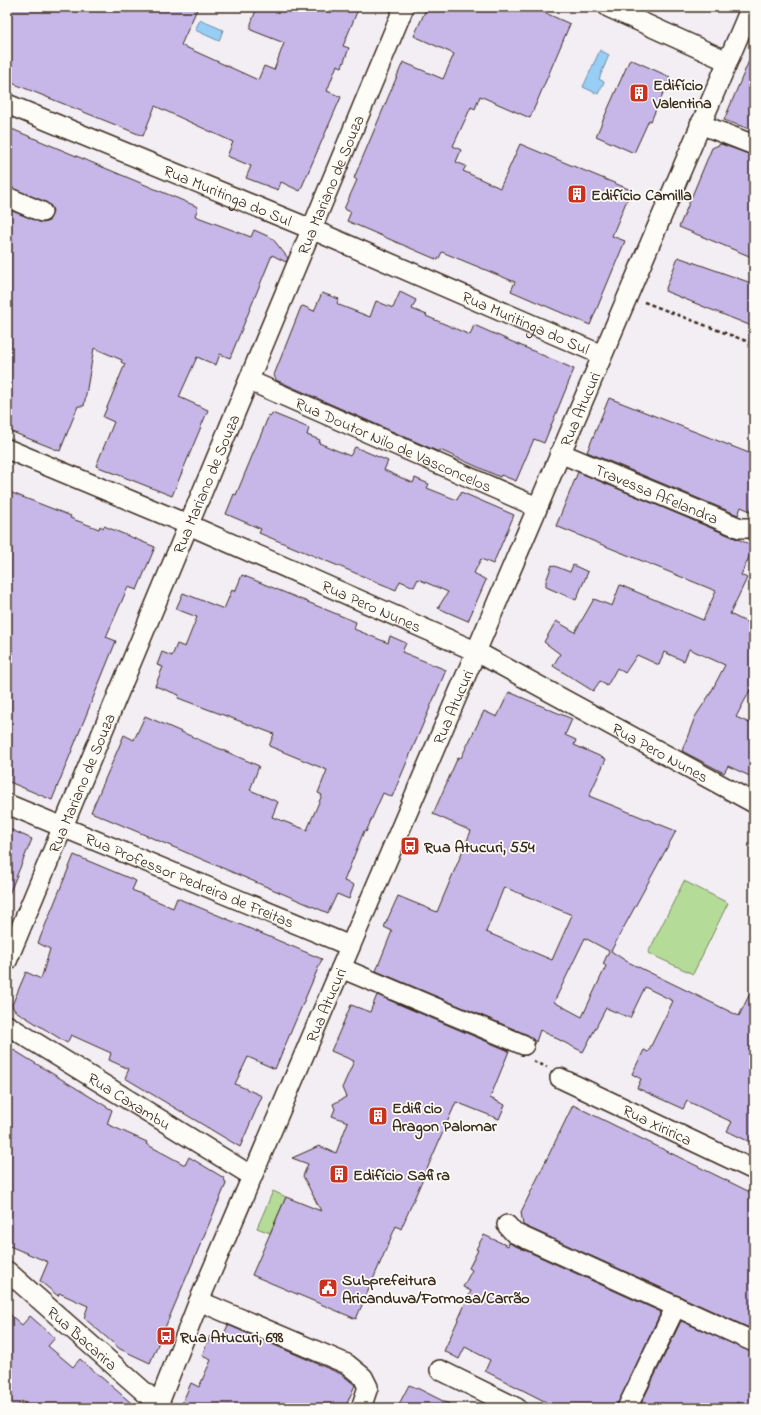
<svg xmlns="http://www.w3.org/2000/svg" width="761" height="1415" viewBox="0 0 761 1415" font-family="'Indie Flower',sans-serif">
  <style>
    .green { fill: #b4dc98; stroke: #78835b }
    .water { fill: #97cef6; stroke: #728ca0 }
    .building { fill: #c7b7e8; stroke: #3b2a1e; fill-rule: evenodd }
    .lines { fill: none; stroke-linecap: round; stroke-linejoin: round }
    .minor-casing { stroke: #3b2a1e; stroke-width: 22 }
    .path { stroke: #3b2a1e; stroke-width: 2.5; stroke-dasharray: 4 3; stroke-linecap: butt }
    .minor { stroke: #fdfcf7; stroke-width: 19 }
    .labels { text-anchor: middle; stroke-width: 3.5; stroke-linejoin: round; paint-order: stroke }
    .poi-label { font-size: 16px; font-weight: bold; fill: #3b2a1e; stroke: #fdfcf7; text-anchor: start }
    .street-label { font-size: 16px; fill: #3b2a1e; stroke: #fdfcf7 }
  </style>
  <rect width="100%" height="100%" fill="#f2eef4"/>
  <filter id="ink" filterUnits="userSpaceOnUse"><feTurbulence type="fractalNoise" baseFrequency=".025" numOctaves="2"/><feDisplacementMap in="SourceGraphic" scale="8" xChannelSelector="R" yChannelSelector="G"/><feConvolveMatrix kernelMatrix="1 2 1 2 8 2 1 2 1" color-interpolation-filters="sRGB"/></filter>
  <g filter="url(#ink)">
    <g class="green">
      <polygon points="684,881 728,903 693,974 648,953"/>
      <polygon points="273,1191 286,1197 270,1233 257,1228"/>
    </g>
    <g class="water">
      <polygon points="200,20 223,30 219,41 195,30"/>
      <polygon points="600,50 609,55 599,79 604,82 598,94 583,87"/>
    </g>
    <g class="building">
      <polygon points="7,7 198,7 181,45 258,80 264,66 274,70 284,43 251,30 251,24 257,7 359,7 343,46 349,48 342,67 337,65 327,91 341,97 300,191 281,182 278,190 246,178 251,166 227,156 233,142 155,106 143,136 7,81"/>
      <polygon points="427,7 532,7 570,24 530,118 480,96 475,109 471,107 453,146 461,150 456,162 466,166 463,171 500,188 520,144 631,190 612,236 625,241 590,325 511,291 515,282 442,252 438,260 347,221 351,212 344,209 357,180 354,178 403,62 443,79 454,54 414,36"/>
      <polygon points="754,49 754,133 750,132 752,130 724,120"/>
      <polygon points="630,59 670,77 651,121 649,120 634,153 596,136"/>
      <polygon points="7,127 198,207 195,216 251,237 254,230 272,238 288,258 286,262 272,255 230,358 220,354 216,365 197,357 179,397 208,410 172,496 96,466 114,422 103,417 125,364 121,362 122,360 94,348 84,406 78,406 60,451 7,430 7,392 12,380 7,378 7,209 43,223 49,221 53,211 51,206 46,202 7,186"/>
      <polygon points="721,144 754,156 754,258 679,227 712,148"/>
      <polygon points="678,257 754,284 754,327 665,291"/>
      <polygon points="400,292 416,300 412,309 427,315 426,316 470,335 474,325 574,369 544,443 534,439 516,481 501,475 500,477 440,450 439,452 276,380 274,375 301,307 303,306 314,311 322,293 339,299 337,303 339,305 370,317 376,301 393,308"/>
      <polygon points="609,398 754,455 754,503 750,511 741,507 738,515 587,452"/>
      <polygon points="272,413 309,428 307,435 320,440 319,443 350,456 355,447 388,461 384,470 413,483 415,478 429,484 427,488 457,500 461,492 514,515 493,564 481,559 474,573 486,580 468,621 438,608 448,592 418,579 414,587 400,581 396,590 259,533 261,529 226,514 234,494 236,495 269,415 271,416"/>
      <polygon points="578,472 754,546 741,575 747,578 730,614 754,626 754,683 736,717 754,725 754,778 728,766 724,773 682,751 695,717 710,694 725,665 689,649 684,661 664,652 659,665 637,655 625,673 617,668 607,686 600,681 593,691 553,666 560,654 544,642 556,621 575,632 594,599 612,606 620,585 703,620 716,591 556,526"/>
      <polygon points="7,491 71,516 70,518 99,529 100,526 103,528 104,526 155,547 137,590 128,587 106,637 116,641 52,800 7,781"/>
      <polygon points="552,565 570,572 573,565 588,572 576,600 546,587 546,581"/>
      <polygon points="242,575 356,622 354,629 388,643 390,636 406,643 402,652 446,670 392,797 383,793 366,832 364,831 344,881 354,885 349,899 337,894 328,913 91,812 124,735 134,740 145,716 259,766 250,790 278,802 272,817 307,830 322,795 318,793 327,770 269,746 274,734 178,698 179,695 155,686 163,667 157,665 162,652 172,656 177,644 185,647 197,617 176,609 183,593 224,609 232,590 235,592"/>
      <path d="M 509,692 L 572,719 L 565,735 L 576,740 L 574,745 L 606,759 L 589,796 L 676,831 L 611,951 L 626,961 L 739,1016 L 754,985 L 754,1144 L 727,1131 L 732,1122 L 687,1101 L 683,1109 L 637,1088 L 641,1079 L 632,1074 L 644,1050 L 648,1052 L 673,1001 L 645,987 L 630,1018 L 606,1008 L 583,1052 L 540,1030 L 536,1042 L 528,1035 L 376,971 L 392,931 L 384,927 L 398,896 L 437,912 L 471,831 L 433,814 L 458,757 L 461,758 L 484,711 L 497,717 ZM 504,887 L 572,915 L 552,960 L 486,932 ZM 585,938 L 609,951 L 603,964 L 606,966 L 582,1017 L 554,1002 Z"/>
      <polygon points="7,828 32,839 7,899"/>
      <polygon points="74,855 136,881 132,890 173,908 177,898 322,959 275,1069 248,1057 235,1084 262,1096 240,1147 125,1078 129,1069 109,1060 111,1053 71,1035 67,1043 14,1010 12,1005 26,972 41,979 50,949 38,943"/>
      <polygon points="377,995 509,1051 490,1098 505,1105 499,1119 456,1102 401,1229 396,1226 356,1319 252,1275 286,1197 321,1211 303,1176 308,1164 292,1158 319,1146 336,1153 348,1122 332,1116 335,1109 333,1104 346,1097 342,1088 354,1061 331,1051 351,1005 370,1012"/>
      <polygon points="7,1046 112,1110 107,1124 147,1142 146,1144 185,1165 189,1157 224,1178 226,1184 150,1363 120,1349 84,1318 88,1306 59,1293 58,1296 40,1281 48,1262 7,1245"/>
      <polygon points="573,1105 754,1194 754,1330 523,1225 521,1212"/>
      <polygon points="484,1235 508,1246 509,1243 661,1312 616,1408 558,1408 485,1371 490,1360 465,1347 459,1359 444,1351 471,1291 463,1287 472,1270 469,1268 478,1250 476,1249"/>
      <polygon points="7,1312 22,1325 30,1316 55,1338 48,1346 73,1367 80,1359 137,1408 30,1408 22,1401 16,1408 7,1408"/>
      <polygon points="681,1321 754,1353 754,1408 737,1402 734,1408 639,1408"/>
      <polygon points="228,1325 341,1374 355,1385 345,1408 180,1408 191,1383 199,1387 211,1360 202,1356 210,1336 221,1341"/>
      <polygon points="409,1385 417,1388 457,1408 397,1408"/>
    </g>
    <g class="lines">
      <g class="minor-casing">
        <g id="minor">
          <polyline points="608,7 727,61"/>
          <path id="s1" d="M 7,104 L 311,229 L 602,355"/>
          <polyline points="700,124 754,145"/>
          <polyline points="7,197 42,212"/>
          <path id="s2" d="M 250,381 L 537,507"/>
          <path id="s3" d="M 7,449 L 189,525 L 475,651 L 754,803"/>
          <path id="s4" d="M 560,453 L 740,528 L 754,528"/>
          <path id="s5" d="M 7,804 L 350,946"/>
          <path id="s6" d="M 7,961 L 404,7"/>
          <polyline points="341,968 524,1045"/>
          <path id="s7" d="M 7,1025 L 252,1176"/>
          <path id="s8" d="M 560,1078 L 754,1170"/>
          <polyline points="507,1225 514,1233 754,1342"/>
          <path id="s9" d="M 7,1271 L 158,1404"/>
          <polyline points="199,1301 347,1364 363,1377 368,1387 361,1408"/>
          <polyline points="440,1370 517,1408"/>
          <path id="s10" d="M 157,1408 L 199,1301 L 751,7"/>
          <polyline points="627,1408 676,1306"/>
        </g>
      </g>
      <g class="path">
        <polyline points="644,302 754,344"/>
        <polyline points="533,1061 547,1067"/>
      </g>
      <use href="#minor" class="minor"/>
    </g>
  </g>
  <defs>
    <g id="building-square" transform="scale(1)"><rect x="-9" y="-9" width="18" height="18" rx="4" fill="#c8321e" stroke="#fdfcf7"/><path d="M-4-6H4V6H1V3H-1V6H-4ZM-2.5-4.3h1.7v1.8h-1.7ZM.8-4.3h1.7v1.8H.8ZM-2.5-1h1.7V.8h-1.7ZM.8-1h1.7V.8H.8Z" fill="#fff"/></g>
    <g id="bus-square" transform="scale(1)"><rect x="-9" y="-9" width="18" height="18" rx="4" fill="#c8321e" stroke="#fdfcf7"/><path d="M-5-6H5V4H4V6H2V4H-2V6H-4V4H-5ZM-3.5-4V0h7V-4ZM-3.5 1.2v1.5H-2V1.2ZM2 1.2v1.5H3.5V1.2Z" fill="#fff"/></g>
    <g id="civic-square" transform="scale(1)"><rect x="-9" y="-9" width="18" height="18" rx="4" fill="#c8321e" stroke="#fdfcf7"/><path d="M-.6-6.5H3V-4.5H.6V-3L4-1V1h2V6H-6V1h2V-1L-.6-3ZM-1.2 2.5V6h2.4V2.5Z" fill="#fff"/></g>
  </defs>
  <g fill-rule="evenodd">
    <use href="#building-square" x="639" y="93"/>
    <use href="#building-square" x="577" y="194"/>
    <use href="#bus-square" x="410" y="846"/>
    <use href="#building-square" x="378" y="1116"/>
    <use href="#building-square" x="339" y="1174"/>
    <use href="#civic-square" x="328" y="1288"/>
    <use href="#bus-square" x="166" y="1336"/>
  </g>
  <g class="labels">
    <g class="poi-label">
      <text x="653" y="90">Edifício<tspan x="653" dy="18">Valentina</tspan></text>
      <text x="591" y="200">Edifício Camilla</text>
      <text x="424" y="852">Rua Atucuri, 554</text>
      <text x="392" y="1113">Edificio<tspan x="392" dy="18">Aragon Palomar</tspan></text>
      <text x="353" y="1180">Edifício Safira</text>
      <text x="342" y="1285">Subprefeitura<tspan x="342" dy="18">Aricanduva/Formosa/Carrão</tspan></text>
      <text x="180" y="1342">Rua Atucuri, 698</text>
    </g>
    <g class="street-label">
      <text dy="6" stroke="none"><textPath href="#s6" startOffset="841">Rua Mariano de Souza</textPath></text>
      <text dy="6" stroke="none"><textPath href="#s1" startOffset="239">Rua Muritinga do Sul</textPath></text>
      <text dy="6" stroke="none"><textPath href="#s1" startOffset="563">Rua Muritinga do Sul</textPath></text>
      <text dy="6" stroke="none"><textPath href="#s10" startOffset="1085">Rua Atucuri</textPath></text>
      <text dy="6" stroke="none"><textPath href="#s2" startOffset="157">Rua Doutor Nilo de Vasconcelos</textPath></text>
      <text dy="6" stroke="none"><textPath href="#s6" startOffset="517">Rua Mariano de Souza</textPath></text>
      <text dy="6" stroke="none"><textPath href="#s4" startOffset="105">Travessa Afelandra</textPath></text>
      <text dy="6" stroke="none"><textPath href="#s3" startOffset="397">Rua Pero Nunes</textPath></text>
      <text dy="6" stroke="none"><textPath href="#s10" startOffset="761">Rua Atucuri</textPath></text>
      <text dy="6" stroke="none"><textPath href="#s3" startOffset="721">Rua Pero Nunes</textPath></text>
      <text dy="6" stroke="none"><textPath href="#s6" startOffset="193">Rua Mariano de Souza</textPath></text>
      <text dy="6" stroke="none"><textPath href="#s5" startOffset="198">Rua Professor Pedreira de Freitas</textPath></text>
      <text dy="6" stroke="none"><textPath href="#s10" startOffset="437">Rua Atucuri</textPath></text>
      <text dy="6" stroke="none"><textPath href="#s7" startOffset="144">Rua Caxambu</textPath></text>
      <text dy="6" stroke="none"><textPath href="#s8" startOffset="108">Rua Xiririca</textPath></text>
      <text dy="6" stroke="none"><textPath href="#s9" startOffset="101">Rua Bacarira</textPath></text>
    </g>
  </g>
  <rect width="761" height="1415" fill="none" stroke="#fdfcf7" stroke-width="24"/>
  <rect x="12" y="12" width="737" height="1391" fill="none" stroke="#3b2a1e" stroke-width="1.5" filter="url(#ink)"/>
</svg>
